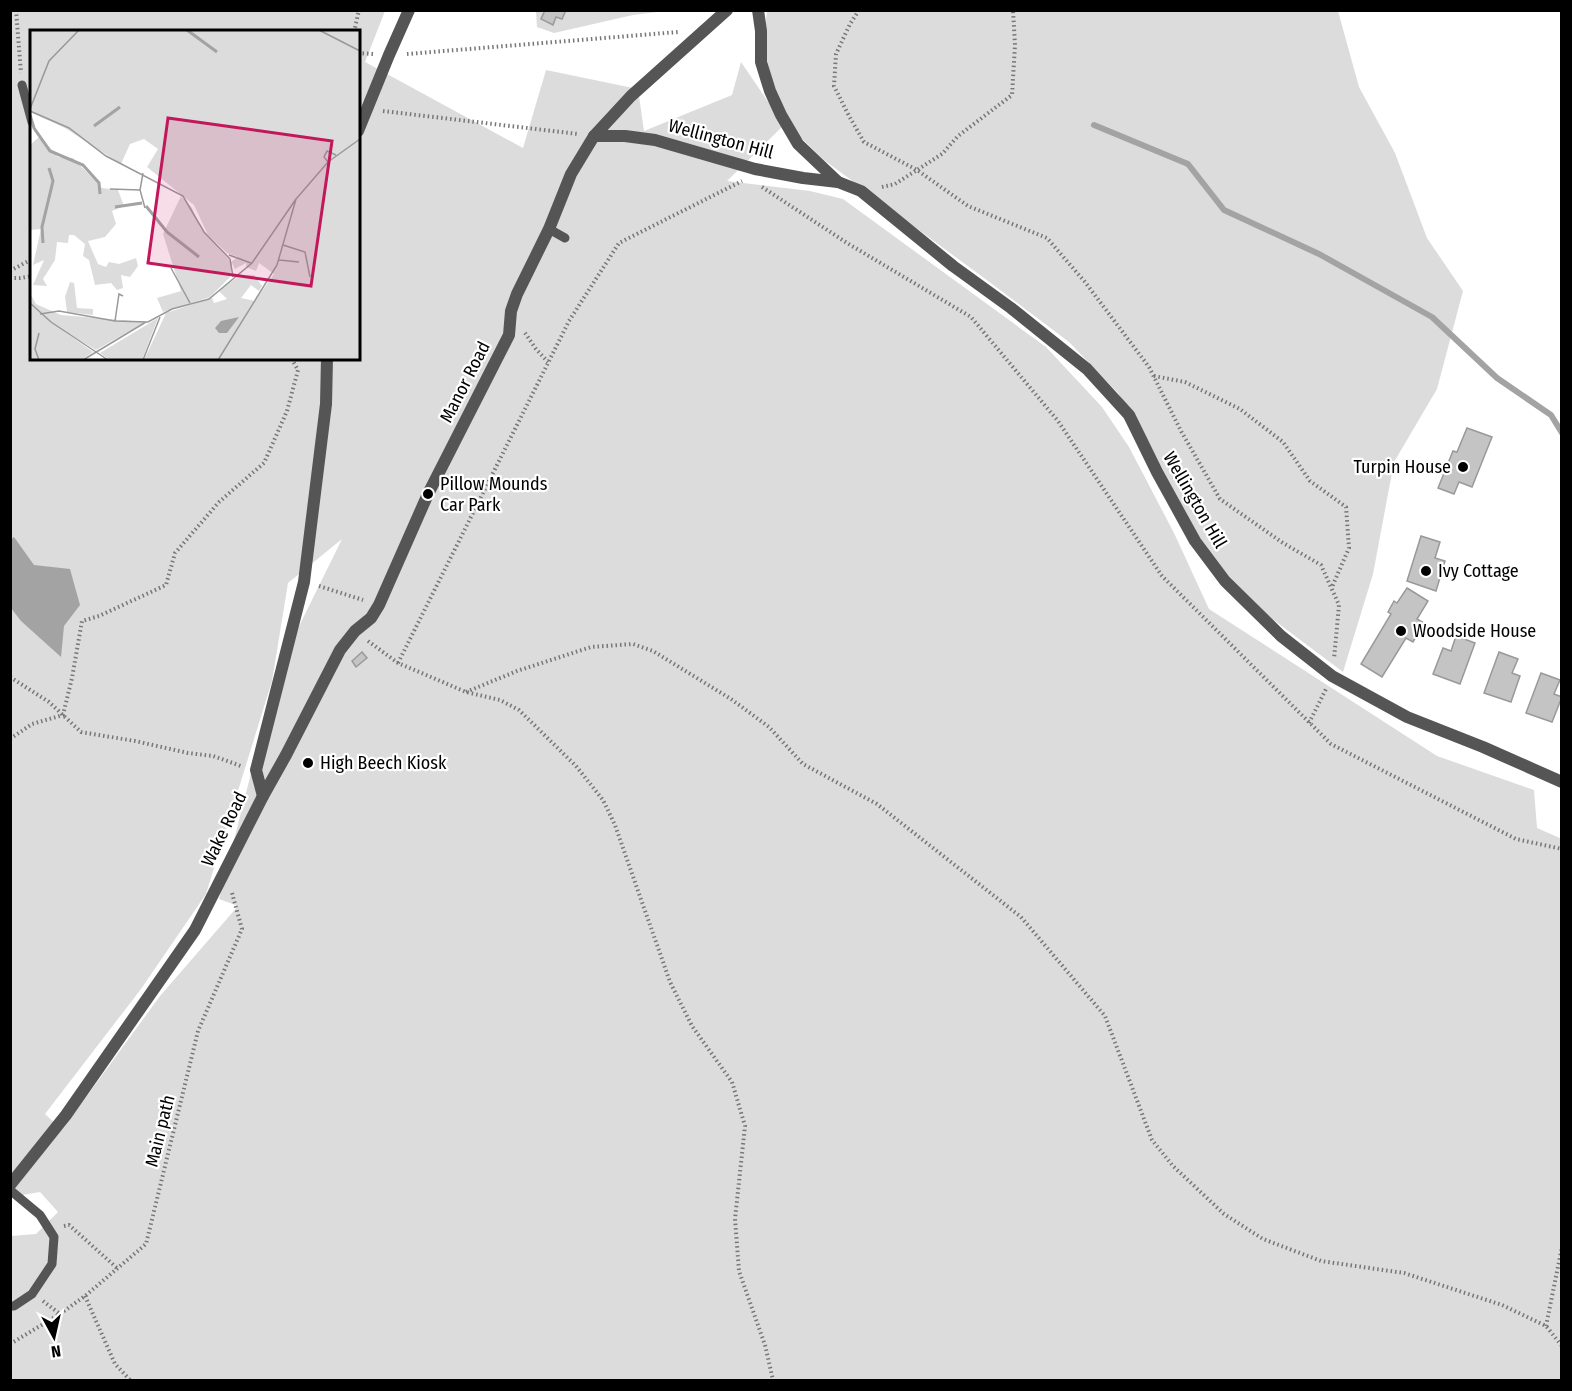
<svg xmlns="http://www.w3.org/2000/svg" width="1572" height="1391" viewBox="0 0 1572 1391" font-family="'Fira Sans Condensed',sans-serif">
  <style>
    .green { fill: #dcdcdc; fill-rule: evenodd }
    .water { fill: #a3a3a3 }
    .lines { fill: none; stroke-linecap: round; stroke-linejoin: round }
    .stream { stroke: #a3a3a3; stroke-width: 6 }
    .building { fill: #c4c4c4; stroke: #999; stroke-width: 1.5 }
    .path { stroke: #777; stroke-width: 4; stroke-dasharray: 1.5 3; stroke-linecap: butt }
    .service { stroke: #555; stroke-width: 9 }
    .minor { stroke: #555; stroke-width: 12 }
    .poi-dot { fill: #000; stroke: #fff; stroke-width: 2 }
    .labels { text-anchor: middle; stroke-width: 4.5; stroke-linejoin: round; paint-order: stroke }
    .street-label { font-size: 18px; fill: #000; stroke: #fff }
    .poi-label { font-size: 18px; fill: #000; stroke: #fff; text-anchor: start }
    .inset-river { fill: none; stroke: #a3a3a3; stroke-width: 3 }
    .inset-road { fill: none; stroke: #999; stroke-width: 1.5 }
    .view { fill: #c2185b; fill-opacity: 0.15; stroke: #c2185b; stroke-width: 3 }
    .inset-edge { fill: none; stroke: #000; stroke-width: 3 }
  </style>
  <rect width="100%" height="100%" fill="#fff"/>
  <g class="green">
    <path d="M 10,11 L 385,11 L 365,62 L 523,148 L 546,70 L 638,89 L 644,131 L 732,95 L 741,62 L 784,125 L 727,181 L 810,191 L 843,199 L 1046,347 L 1102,407 L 1129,447 L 1174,533 L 1209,609 L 1437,756 L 1534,790 L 1537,828 L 1562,839 L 1561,1380 L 11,1380 L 11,1236 L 36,1234 L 58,1212 L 40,1192 L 10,1197 ZM 32,32 L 358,32 L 358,358 L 32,358 ZM 342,539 L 277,671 L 219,899 L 238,906 L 160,996 L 62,1130 L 45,1114 L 141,989 L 206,894 L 272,681 L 288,583 Z"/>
    <polygon points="536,11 665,11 633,15 554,33 537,27"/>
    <polygon points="767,11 1338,11 1359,87 1395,153 1427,238 1463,291 1437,389 1394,462 1373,574 1343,672 1271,618 1226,576 1199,537 1150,446 1118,393 1069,342 988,281 824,160 789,126 773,85 765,51 765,28"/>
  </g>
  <polygon class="water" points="14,537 34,565 70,569 80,605 64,626 61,657 21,621 11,608 10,540"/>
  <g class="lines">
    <polyline class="stream" points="1094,125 1188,164 1224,210 1319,254 1432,317 1497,378 1551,415 1562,433"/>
  </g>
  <g class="building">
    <polygon points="545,10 566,10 562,19 556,17 553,25 541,19"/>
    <polygon points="1467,428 1492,437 1472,487 1459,482 1454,494 1438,488 1453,451 1457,452"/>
    <polygon points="1421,536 1440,542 1435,558 1445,561 1436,591 1407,581"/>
    <polygon points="1407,588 1428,601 1417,619 1424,623 1413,642 1406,638 1382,677 1361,664 1391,614 1388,612 1394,601 1397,603"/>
    <polygon points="1456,636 1475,643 1460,684 1433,674 1443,648 1451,651"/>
    <polygon points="362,652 367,658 356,667 352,661"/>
    <polygon points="1499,652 1518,659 1512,673 1520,676 1511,702 1484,693"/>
    <polygon points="1541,673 1560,680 1554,694 1562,697 1552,722 1526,713"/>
  </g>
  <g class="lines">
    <g class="path">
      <polyline points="16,10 21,73"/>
      <polyline points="859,10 850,24 836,54 834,86 849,116 864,142 917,170 968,206 1047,238 1085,282 1149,367 1181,431 1220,499 1283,543 1321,565 1339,605 1334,659"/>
      <polyline points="354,32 359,10"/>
      <polyline points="358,53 373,54"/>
      <polyline points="407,54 678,32"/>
      <polyline points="383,111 578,134"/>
      <polyline points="762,187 847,243 971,317 1058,421 1162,576 1331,744 1516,839 1562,849"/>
      <polyline points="882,187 895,184 942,154 958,136 1012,95 1015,45 1013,10"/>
      <polyline points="10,271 32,259"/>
      <polyline points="10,278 20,278 32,276"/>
      <polyline points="525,333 536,349 548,362"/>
      <polyline points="1154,376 1185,382 1240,409 1283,442 1310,481 1346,507 1349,548 1332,587"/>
      <polyline points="319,586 363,600"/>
      <polyline points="368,641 398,663 466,692 500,700 519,710 576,766 603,800 615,825 670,982 692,1026 732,1082 745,1126 735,1219 739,1271 765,1345 773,1380"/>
      <polyline points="398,663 569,321 619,243 742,181"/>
      <polyline points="10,677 49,702 81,732 135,741 188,753 213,756 241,766"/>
      <polyline points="466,692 517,671 591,647 633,644 653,651 731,699 769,727 803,764 877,804 1021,917 1105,1016 1152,1140 1173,1166 1224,1214 1263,1239 1321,1261 1404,1273 1502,1305 1546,1326 1562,1346"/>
      <polyline points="1309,723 1326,689"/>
      <polyline points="10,739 32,724 63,715 72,678 82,621 99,616 166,585 175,553 219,502 264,463 287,411 298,370 291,358"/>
      <polyline points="64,1226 69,1225 117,1268"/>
      <polyline points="85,1296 115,1364 130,1380"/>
      <polyline points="43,1301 60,1314"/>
      <polyline points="1546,1326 1562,1247"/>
      <polyline points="10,1344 60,1314 85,1296 146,1244 198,1031 242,929 232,893"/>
    </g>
    <g class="service">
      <polyline points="22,85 32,122"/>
      <polyline points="549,229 565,238"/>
      <polyline points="10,1190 40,1215 54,1237 52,1264 32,1294 14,1306 10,1306"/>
    </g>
    <g class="minor">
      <polyline points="758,10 761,31 761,62 770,91 781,115 798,144 838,182 861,191 953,266 1011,308 1087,369 1129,415 1157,472 1195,541 1225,581 1281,636 1332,676 1407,717 1483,747 1562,782"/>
      <polyline points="358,131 389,55 409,10"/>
      <polyline points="594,136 625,136 655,140 755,169 803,178 838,182"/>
      <polyline points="263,796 256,770 304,582 326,404 327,358"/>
      <polyline points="10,1185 66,1115 195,930 263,796 286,755 340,650 355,631 371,618 379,605 428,494 509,335 511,311 517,294 549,229 571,174 594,136 631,96 727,10"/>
    </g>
  </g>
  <g class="poi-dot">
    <circle cx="1463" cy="467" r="6"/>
    <circle cx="428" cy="494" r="6"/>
    <circle cx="1426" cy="571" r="6"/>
    <circle cx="1401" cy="631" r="6"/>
    <circle cx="308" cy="763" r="6"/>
  </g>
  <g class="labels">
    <g class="street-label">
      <text transform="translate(721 139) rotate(15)" y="6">Wellington Hill</text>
      <text transform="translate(465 382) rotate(-63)" y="6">Manor Road</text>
      <text transform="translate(1195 500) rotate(60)" y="6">Wellington Hill</text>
      <text transform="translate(224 829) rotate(-64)" y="6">Wake Road</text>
      <text transform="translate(160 1131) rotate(-76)" y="6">Main path</text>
    </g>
    <g class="poi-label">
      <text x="1451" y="473" text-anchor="end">Turpin House</text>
      <text x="440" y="490">Pillow Mounds<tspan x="440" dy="21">Car Park</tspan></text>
      <text x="1438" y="577">Ivy Cottage</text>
      <text x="1413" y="637">Woodside House</text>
      <text x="320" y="769">High Beech Kiosk</text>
    </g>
  </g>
  <g transform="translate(30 30)">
    <rect width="330" height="330" fill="#fff"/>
    <path d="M 0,0 L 330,0 L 330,330 L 114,330 L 136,283 L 182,268 L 184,273 L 197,269 L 189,261 L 210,245 L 224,245 L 232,256 L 229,261 L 221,255 L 211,268 L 225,271 L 244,244 L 229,233 L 226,241 L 216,237 L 216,233 L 205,239 L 202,233 L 200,247 L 180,267 L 133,282 L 127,268 L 151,261 L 133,204 L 151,166 L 162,178 L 171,199 L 201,232 L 208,227 L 197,223 L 178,205 L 164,175 L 117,137 L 128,119 L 114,109 L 100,114 L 91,134 L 35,98 L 0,82 ZM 10,106 L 28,127 L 43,128 L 72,158 L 88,160 L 94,176 L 82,181 L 86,194 L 75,207 L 58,211 L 68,234 L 76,237 L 79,232 L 89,234 L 106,228 L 108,236 L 100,247 L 91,245 L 93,258 L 87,260 L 81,253 L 65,255 L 59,230 L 53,226 L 55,214 L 44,205 L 39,205 L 38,213 L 27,212 L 25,230 L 13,249 L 17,256 L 3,255 L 14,230 L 3,235 L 11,199 L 0,200 L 0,115 ZM 40,252 L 44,253 L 47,278 L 63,279 L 63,285 L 37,282 L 35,267 ZM 0,263 L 6,274 L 31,285 L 115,292 L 66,320 L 29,298 L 63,322 L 51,330 L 0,330 ZM 128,288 L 112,330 L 80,330 L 70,323 Z" fill="#dcdcdc"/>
    <path d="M 209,287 L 197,303 L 189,303 L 185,298 L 191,291 Z" fill="#a3a3a3"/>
    <path class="inset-river" d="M 157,0 L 187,22M 0,85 L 4,98 L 20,121 L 53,135 L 69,153 L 70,164M 64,96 L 90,77M 116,176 L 137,202 L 169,227M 85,177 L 112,173M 13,213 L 12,197 L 23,151 L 19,138"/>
    <path class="inset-road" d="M 289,0 L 330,21M 0,79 L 19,31 L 49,0M 0,81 L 39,98 L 76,126 L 153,166 L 174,202 L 200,229 L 203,247M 298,132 L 294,127 L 297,121 L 306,125M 113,143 L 110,160 L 115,178M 80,159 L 110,160M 253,215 L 275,222 L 280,247M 199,225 L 221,233M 249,230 L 269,232M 141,238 L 160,273M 0,273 L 21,292 L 78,330M 10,284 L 29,281 L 85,291 L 118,292 L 142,279 L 179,269 L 222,233 L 266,169M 85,291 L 89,264 L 93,266M 9,330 L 5,319 L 9,303M 53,330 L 116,292M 113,330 L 130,287M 188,330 L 247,235 L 266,169 L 298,132 L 330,109"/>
    <path class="view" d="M 138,88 L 302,111 L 281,256 L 118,233 Z"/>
    <rect width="330" height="330" class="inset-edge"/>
  </g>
  <rect width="1572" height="1391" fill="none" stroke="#000000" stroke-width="24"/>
  <g transform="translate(54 1337) rotate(172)" stroke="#ffffff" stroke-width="4.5" paint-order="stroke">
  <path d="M0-4.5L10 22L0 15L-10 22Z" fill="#000000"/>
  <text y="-9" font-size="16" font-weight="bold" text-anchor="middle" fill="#000000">N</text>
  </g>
</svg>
